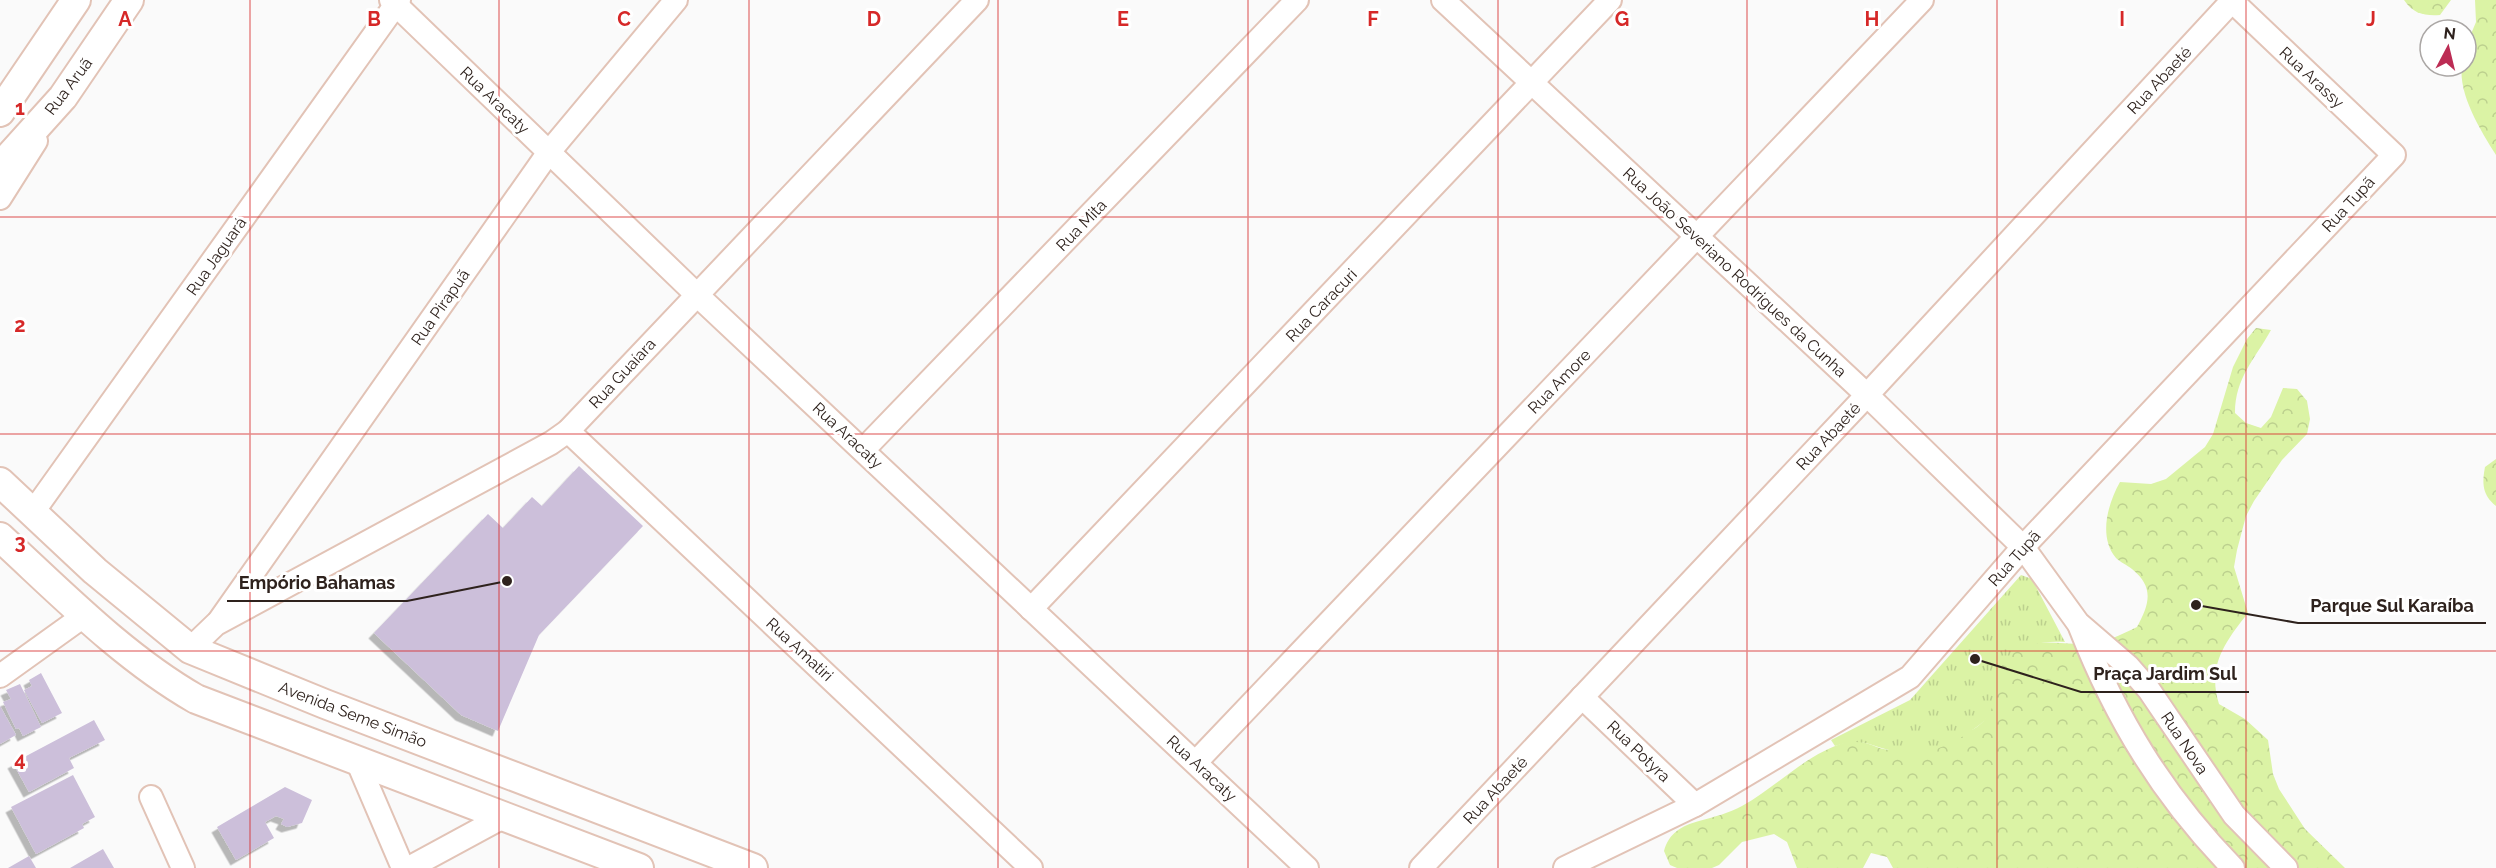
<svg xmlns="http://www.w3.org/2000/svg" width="2496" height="868" viewBox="0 0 2496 868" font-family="Raleway,sans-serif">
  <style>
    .forest { fill: url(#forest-crowns) }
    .park { fill: url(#park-tufts) }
    .building { fill: #ccbfda; filter: url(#shadow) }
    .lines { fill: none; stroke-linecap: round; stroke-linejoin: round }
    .minor-casing { stroke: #e2c3b6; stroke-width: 26 }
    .major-casing { stroke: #e2c3b6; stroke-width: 32 }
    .minor { stroke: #fff; stroke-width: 22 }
    .major { stroke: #fff; stroke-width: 28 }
    .grid { fill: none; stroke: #d62828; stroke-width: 1.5; stroke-opacity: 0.55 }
    .labels { text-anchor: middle; stroke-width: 6; stroke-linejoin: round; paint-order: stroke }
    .street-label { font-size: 16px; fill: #2e221d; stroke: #fff }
    .grid-label { font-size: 20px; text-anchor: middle; font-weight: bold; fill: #d62828; stroke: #fff; stroke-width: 6; stroke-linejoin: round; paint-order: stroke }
    .leader { fill: none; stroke: #2e221d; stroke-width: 2 }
    .callout-dot { fill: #2e221d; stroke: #fff; stroke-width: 2 }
    .callout-label { font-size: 18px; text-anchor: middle; font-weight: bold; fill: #2e221d; stroke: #fff; stroke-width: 6; stroke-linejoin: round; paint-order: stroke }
  </style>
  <defs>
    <pattern id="forest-crowns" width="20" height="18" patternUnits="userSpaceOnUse" patternTransform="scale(1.5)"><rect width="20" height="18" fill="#dbf3a5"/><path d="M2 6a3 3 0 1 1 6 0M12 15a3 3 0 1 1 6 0" fill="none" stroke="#bcd08e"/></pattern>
    <pattern id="park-tufts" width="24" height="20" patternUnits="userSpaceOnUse" patternTransform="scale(1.5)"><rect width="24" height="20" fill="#dbf3a5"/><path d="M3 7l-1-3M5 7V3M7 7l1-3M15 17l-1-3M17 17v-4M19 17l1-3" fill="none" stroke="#bcd08e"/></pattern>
    <filter id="shadow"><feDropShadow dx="-5.5" dy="5.5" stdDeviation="0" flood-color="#0004"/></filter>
  </defs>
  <rect width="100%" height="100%" fill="#fafafa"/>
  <g class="forest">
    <path d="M 2404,0 L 2451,0 L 2440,15 C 2425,16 2413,14 2404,0 Z"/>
    <path d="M 2475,0 L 2496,0 L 2496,155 C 2481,131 2458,94 2462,66 L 2466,66 L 2466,46 L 2476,22 Z"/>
    <path d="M 2256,328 L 2271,330 C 2255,359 2235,378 2235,413 L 2246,423 L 2261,428 L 2271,417 L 2283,388 L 2297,389 L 2307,401 L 2310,419 L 2307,434 L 2282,460 L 2254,501 L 2246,516 L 2237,550 L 2234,567 L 2248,613 C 2225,642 2207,666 2219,704 L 2245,719 L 2268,740 L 2273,774 L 2279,789 L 2305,829 L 2345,868 L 1893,868 L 1887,857 L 1871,853 L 1863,868 L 1797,868 L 1787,842 L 1774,834 L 1742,842 L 1719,865 L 1712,868 L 1677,868 L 1670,865 L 1664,851 C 1669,833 1681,826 1699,821 C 1714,817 1729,813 1742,806 C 1778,786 1807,753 1847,742 C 1864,738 1875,749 1891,750 C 1903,751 1953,737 1967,732 C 2007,718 1983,672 2010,653 C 2033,636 2061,645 2086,644 C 2102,644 2123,634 2137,627 C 2150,603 2154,587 2132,569 C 2127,565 2120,562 2116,558 C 2098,537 2108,503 2120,482 L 2151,484 L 2166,479 L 2205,447 L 2213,434 L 2233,367 L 2247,339 Z"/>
    <path d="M 2496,459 L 2496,506 C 2482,495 2482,483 2485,467 Z"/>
  </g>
  <path class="park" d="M 2021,575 L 2032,579 L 2065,642 C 2052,641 2041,642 2028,646 C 1979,661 2010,705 1978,726 C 1952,745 1926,758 1893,751 C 1868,745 1861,737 1835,746 L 1831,740 L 1910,700 Z"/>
  <g class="building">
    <polygon points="579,466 643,526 539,635 498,731 461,715 374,633 488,514 503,528 532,497 542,506"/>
    <polygon points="41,673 62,713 42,723 24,690 32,686 29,680"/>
    <polygon points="20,684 41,727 23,736 19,728 16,729 3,702 11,699 6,690"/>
    <polygon points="0,706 16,735 0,744"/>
    <polygon points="94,720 105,740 69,758 74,768 29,792 13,763"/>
    <polygon points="73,775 95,817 82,824 84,828 36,854 11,807"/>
    <polygon points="285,787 312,800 302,823 287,827 281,824 284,819 276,816 265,822 274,838 236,860 217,827"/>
    <polygon points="103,849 114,868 70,868"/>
    <polygon points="29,856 36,868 8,868"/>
  </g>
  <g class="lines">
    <g class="minor-casing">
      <g id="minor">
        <polyline points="391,0 696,294 1307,868"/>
        <polyline points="1443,0 1867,395 2023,547 2078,623 2128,666 2149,690 2234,815 2286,868"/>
        <polyline points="0,198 36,141"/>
        <polyline points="568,431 1031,868"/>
        <polyline points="864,449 1297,0"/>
        <polyline points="33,512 399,0"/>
        <polyline points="1031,609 1610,0"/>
        <polyline points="219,621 549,152 676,0"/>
        <path d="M 2080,627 C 2116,719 2163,796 2233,868"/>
        <polyline points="190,649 216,624 551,443 568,431 977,0"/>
        <polyline points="0,676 85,615"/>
        <polyline points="1582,697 1695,805"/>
        <polyline points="1196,762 1922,0"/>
        <polyline points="358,763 403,868"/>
        <polyline points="151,797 183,868"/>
        <polyline points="409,868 503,817"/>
        <polyline points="1421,868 1867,395 2232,1"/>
        <polyline points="1565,868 1695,805 1910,677 2023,547 2394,155 2231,0"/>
      </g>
    </g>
    <g class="major-casing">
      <g id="major">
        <polyline points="0,112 76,0"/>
        <polyline points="0,167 63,97 129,0"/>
        <polyline points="0,482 95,571 190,649 325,704 753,868"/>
        <path d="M 0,537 C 62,594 123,657 196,699 L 639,868"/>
      </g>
    </g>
    <use href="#minor" class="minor"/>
    <use href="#major" class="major"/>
  </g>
  <path class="grid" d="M 250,0 L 250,868M 499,0 L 499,868M 749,0 L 749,868M 998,0 L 998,868M 1248,0 L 1248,868M 1498,0 L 1498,868M 1747,0 L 1747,868M 1997,0 L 1997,868M 2246,0 L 2246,868M 0,217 L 2496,217M 0,434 L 2496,434M 0,651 L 2496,651"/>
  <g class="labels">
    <g class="street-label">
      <text transform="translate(2312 77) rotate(43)" y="6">Rua Arassy</text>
      <text transform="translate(2159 80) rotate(-47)" y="6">Rua Abaeté</text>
      <text transform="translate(68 86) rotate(-53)" y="6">Rua Aruã</text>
      <text transform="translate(495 100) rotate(44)" y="6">Rua Aracaty</text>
      <text transform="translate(2348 204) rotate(-47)" y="6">Rua Tupã</text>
      <text transform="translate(1081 225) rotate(-46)" y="6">Rua Mita</text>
      <text transform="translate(216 256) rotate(-55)" y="6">Rua Jaguará</text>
      <text transform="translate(1735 272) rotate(43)" y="6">Rua João Severiano Rodrigues da Cunha</text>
      <text transform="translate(1321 305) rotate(-46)" y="6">Rua Caracuri</text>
      <text transform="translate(440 307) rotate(-55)" y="6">Rua Pirapuã</text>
      <text transform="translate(622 373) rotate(-47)" y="6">Rua Guaíara</text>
      <text transform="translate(1559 381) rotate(-46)" y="6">Rua Amore</text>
      <text transform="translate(848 435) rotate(43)" y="6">Rua Aracaty</text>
      <text transform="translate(1828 436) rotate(-47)" y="6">Rua Abaeté</text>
      <text transform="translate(2014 558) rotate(-48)" y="6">Rua Tupã</text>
      <text transform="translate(800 649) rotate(43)" y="6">Rua Amatiri</text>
      <text transform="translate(353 714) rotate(21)" y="6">Avenida Seme Simão</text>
      <text transform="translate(2185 743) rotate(56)" y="6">Rua Nova</text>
      <text transform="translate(1639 751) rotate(44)" y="6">Rua Potyra</text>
      <text transform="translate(1202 768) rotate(43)" y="6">Rua Aracaty</text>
      <text transform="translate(1495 790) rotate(-47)" y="6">Rua Abaeté</text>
    </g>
  </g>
  <g class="grid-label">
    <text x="125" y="26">A</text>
    <text x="374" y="26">B</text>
    <text x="624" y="26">C</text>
    <text x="874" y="26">D</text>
    <text x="1123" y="26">E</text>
    <text x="1373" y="26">F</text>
    <text x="1622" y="26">G</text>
    <text x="1872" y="26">H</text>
    <text x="2122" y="26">I</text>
    <text x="2371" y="26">J</text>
    <text x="20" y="115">1</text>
    <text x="20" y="332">2</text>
    <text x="20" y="549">3</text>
    <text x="20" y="766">4</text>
  </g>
  <path class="leader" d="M507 581L407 601H227M2196 605L2298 623H2486M1975 659L2081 692H2249"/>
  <g class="callout-dot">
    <circle cx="507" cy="581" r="6"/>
    <circle cx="2196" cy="605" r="6"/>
    <circle cx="1975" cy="659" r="6"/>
  </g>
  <g class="callout-label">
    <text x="317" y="589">Empório Bahamas</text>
    <text x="2392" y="612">Parque Sul Karaíba</text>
    <text x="2165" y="680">Praça Jardim Sul</text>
  </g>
  <g transform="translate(2448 48) rotate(7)"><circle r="28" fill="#ffffff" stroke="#aba7a5" stroke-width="1.5"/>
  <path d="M0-4.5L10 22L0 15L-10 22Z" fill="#bc2c54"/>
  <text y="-9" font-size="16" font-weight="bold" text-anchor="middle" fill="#2e221d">N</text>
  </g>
</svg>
